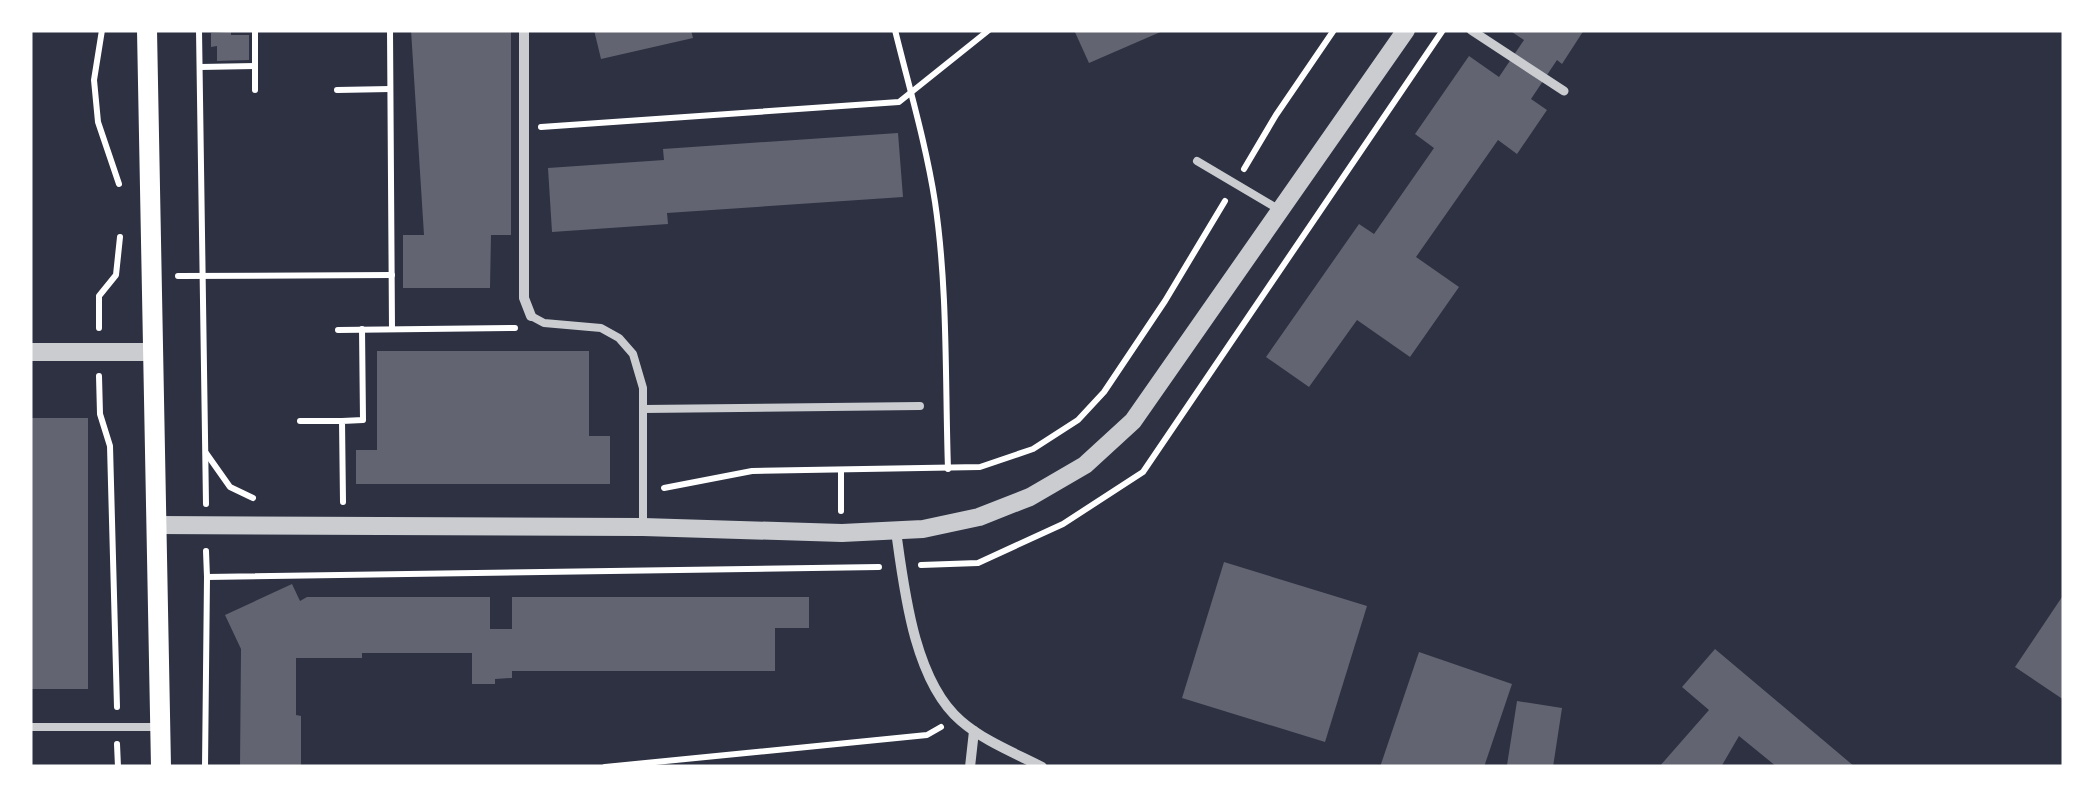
<svg xmlns="http://www.w3.org/2000/svg" width="2094" height="797" viewBox="0 0 2094 797" font-family="'Public Sans',sans-serif">
  <style>
    .building { fill: #626471 }
    .lines { fill: none; stroke-linecap: round; stroke-linejoin: round }
    .path { stroke: #fff; stroke-width: 6 }
    .service { stroke: #caccd0; stroke-width: 8 }
    .pedestrian { stroke: #caccd0; stroke-width: 9 }
    .minor { stroke: #caccd0; stroke-width: 10 }
    .tertiary { stroke: #caccd0; stroke-width: 18 }
    .secondary { stroke: #fff; stroke-width: 20 }
  </style>
  <rect width="100%" height="100%" fill="#2d3142"/>
  <g class="building">
    <polygon points="411,30 511,30 511,235 491,235 490,288 403,288 403,235 424,235"/>
    <polygon points="594,30 691,30 693,38 601,59"/>
    <polygon points="1074,30 1165,30 1089,63"/>
    <polygon points="1509,30 1584,30 1562,64 1557,60 1531,99 1547,110 1517,154 1498,140 1416,257 1459,287 1410,357 1357,320 1309,387 1266,357 1359,224 1374,234 1434,148 1415,134 1469,56 1499,77 1524,40"/>
    <polygon points="231,32 231,35 249,35 249,60 217,61 217,46 211,47 211,33"/>
    <polygon points="898,133 903,197 667,213 668,224 552,232 548,168 664,160 663,149"/>
    <polygon points="377,351 589,351 589,436 610,436 610,484 356,484 356,450 377,450"/>
    <rect x="30" y="418" width="58" height="271"/>
    <polygon points="1224,562 1367,606 1325,742 1182,698"/>
    <polygon points="292,584 300,601 307,597 490,597 490,629 512,629 512,597 809,597 809,628 775,628 775,671 512,671 512,678 495,679 495,684 472,684 472,653 362,653 362,658 296,658 296,715 301,716 301,767 240,767 241,649 225,615"/>
    <polygon points="2064,594 2064,700 2015,667"/>
    <polygon points="1715,649 1855,767 1777,767 1739,736 1721,767 1659,767 1709,710 1682,687"/>
    <polygon points="1419,652 1512,684 1484,767 1380,767"/>
    <polygon points="1517,701 1562,708 1553,767 1507,765"/>
  </g>
  <g class="lines">
    <g class="path">
      <polyline points="102,30 94,80 98,122 119,184"/>
      <polyline points="199,30 206,504"/>
      <polyline points="255,30 255,90"/>
      <polyline points="390,30 392,329"/>
      <path d="M 895,30 C 909,87 926,144 935,202 C 948,290 945,381 948,469"/>
      <polyline points="200,67 255,66"/>
      <polyline points="337,90 390,89"/>
      <polyline points="541,127 899,102 989,30"/>
      <polyline points="1244,169 1276,115 1334,30"/>
      <polyline points="178,276 392,275"/>
      <polyline points="99,328 99,296 116,275 120,237"/>
      <polyline points="338,330 515,328"/>
      <polyline points="99,376 100,414 110,446 117,707"/>
      <polyline points="300,421 342,421"/>
      <polyline points="206,453 230,487 253,498"/>
      <polyline points="841,471 841,511"/>
      <polyline points="664,488 752,471 980,467 1033,449 1078,420 1104,392 1165,301 1225,201"/>
      <polyline points="343,502 342,421 363,420 362,329"/>
      <polyline points="206,551 207,577 879,567"/>
      <polyline points="921,565 978,563 1063,524 1143,472 1443,30"/>
      <polyline points="117,744 118,767"/>
      <polyline points="205,767 207,577"/>
      <polyline points="605,767 927,735 941,727"/>
    </g>
    <g class="service">
      <polyline points="1197,161 1278,209"/>
      <polyline points="531,316 544,323 601,328 619,338 633,354 643,388 643,527"/>
      <polyline points="643,409 920,406"/>
      <polyline points="30,727 160,727"/>
    </g>
    <polyline class="pedestrian" points="1471,30 1564,91"/>
    <g class="minor">
      <polyline points="524,30 524,298 531,316"/>
      <path d="M 896,531 C 904,589 914,681 961,721 C 984,741 1015,753 1042,767"/>
      <polyline points="970,767 974,731"/>
    </g>
    <g class="tertiary">
      <polyline points="30,352 153,352"/>
      <polyline points="156,525 643,527 842,533 923,529 979,517 1030,497 1085,465 1133,421 1406,30"/>
    </g>
    <polyline class="secondary" points="147,30 161,767"/>
  </g>
  <rect width="2094" height="797" fill="none" stroke="#ffffff" stroke-width="65"/>
</svg>
